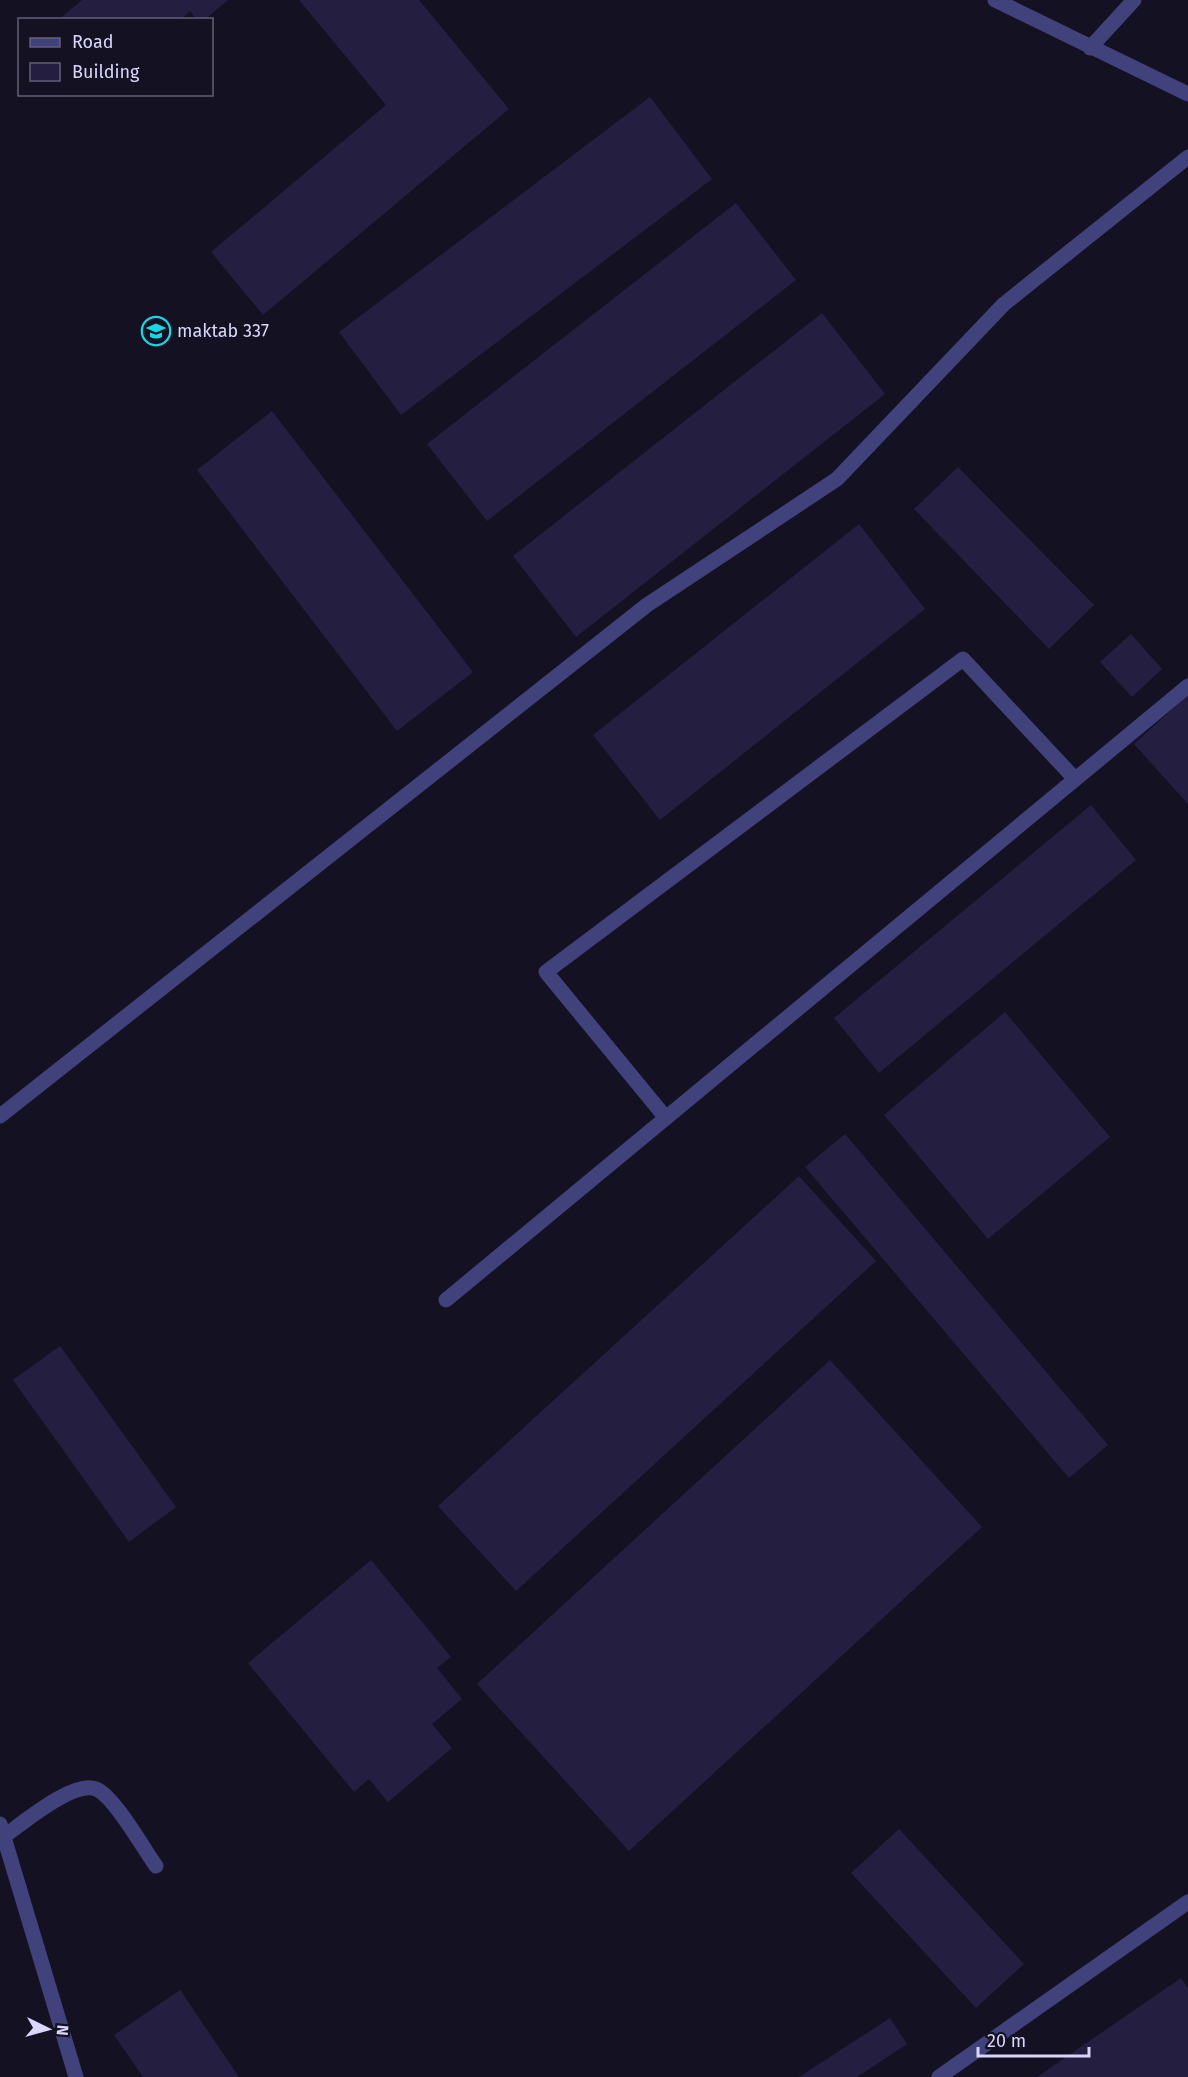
<svg xmlns="http://www.w3.org/2000/svg" width="1188" height="2077" viewBox="0 0 1188 2077" font-family="'Fira Sans',sans-serif">
  <style>
    .building { fill: #241f41 }
    .lines { fill: none; stroke-linecap: round; stroke-linejoin: round }
    .service { stroke: #41417c; stroke-width: 15 }
    .minor { stroke: #41417c; stroke-width: 15 }
    .tertiary { stroke: #41417c; stroke-width: 15 }
    .labels { text-anchor: middle; stroke-width: 4.5; stroke-linejoin: round; paint-order: stroke }
    .poi-label { font-size: 18px; fill: #d9d6fa; stroke: #131122; text-anchor: start }
  </style>
  <rect width="100%" height="100%" fill="#131122"/>
  <g class="building">
    <polygon points="82,0 228,0 204,20 197,20 190,11 180,20 58,20"/>
    <polygon points="299,0 419,0 509,109 263,315 211,252 386,105"/>
    <polygon points="650,97 712,179 401,415 339,332"/>
    <polygon points="736,203 796,280 487,521 427,444"/>
    <polygon points="822,313 885,394 576,637 513,556"/>
    <polygon points="272,411 473,672 397,731 197,470"/>
    <polygon points="958,467 1094,605 1049,649 914,509"/>
    <polygon points="859,524 925,609 660,820 593,735"/>
    <polygon points="1131,634 1162,669 1132,697 1100,662"/>
    <polygon points="1188,695 1188,804 1134,744"/>
    <polygon points="1091,805 1136,860 879,1073 834,1018"/>
    <polygon points="1005,1012 1110,1137 988,1239 884,1115"/>
    <polygon points="845,1134 1108,1445 1069,1478 805,1167"/>
    <polygon points="799,1176 876,1261 516,1591 438,1506"/>
    <polygon points="60,1346 176,1507 129,1542 13,1380"/>
    <polygon points="830,1360 982,1527 629,1851 477,1684"/>
    <polygon points="371,1560 451,1657 437,1668 462,1699 432,1724 452,1748 388,1802 369,1779 354,1792 248,1663"/>
    <polygon points="899,1829 1024,1964 976,2008 851,1873"/>
    <polygon points="1181,1978 1188,1988 1188,2077 1037,2077"/>
    <polygon points="180,1990 239,2077 143,2077 114,2035"/>
    <polygon points="890,2018 907,2044 857,2077 799,2077"/>
  </g>
  <g class="lines">
    <g class="service">
      <polyline points="0,1116 647,605 837,479 1004,304 1188,157"/>
      <polyline points="666,1118 546,972 963,659 1075,779"/>
      <polyline points="446,1300 1188,686"/>
      <polyline points="0,1824 76,2077"/>
      <path d="M 3,1837 C 22,1824 73,1780 96,1789 C 114,1796 143,1848 156,1866"/>
      <polyline points="939,2077 1188,1902"/>
    </g>
    <polyline class="minor" points="1090,48 1134,0"/>
    <polyline class="tertiary" points="995,0 1188,94"/>
  </g>
  <defs>
    <g id="school-ring" transform="scale(1.5)"><circle r="9.5" fill="#131122" stroke="#1ad7e3" stroke-width="1.5"/><path d="M0-5L7-2L0 1L-7-2ZM-4 1L0 2.5L4 1V4Q0 6-4 4Z" fill="#1ad7e3"/></g>
  </defs>
  <g fill-rule="evenodd">
    <use href="#school-ring" x="156" y="331"/>
  </g>
  <g class="labels">
    <g class="poi-label">
      <text x="177" y="337">maktab 337</text>
    </g>
  </g>
  <rect x="18" y="18" width="195" height="78" fill="#131122" stroke="#626078" stroke-width="1.5"/>
  <rect x="30" y="38" width="30" height="9" fill="#41417c" stroke="#626078" stroke-width="1.5"/>
  <text x="72" y="48" font-size="18" fill="#d9d6fa">Road</text>
  <rect x="30" y="63" width="30" height="18" fill="#241f41" stroke="#626078" stroke-width="1.5"/>
  <text x="72" y="78" font-size="18" fill="#d9d6fa">Building</text>
  <g transform="translate(48 2029) rotate(95)" stroke="#131122" stroke-width="4.5" paint-order="stroke">
  <path d="M0-4.5L10 22L0 15L-10 22Z" fill="#d9d6fa"/>
  <text y="-9" font-size="16" font-weight="bold" text-anchor="middle" fill="#d9d6fa">N</text>
  </g>
  <path d="M978 2047v9h111v-9" fill="none" stroke="#d9d6fa" stroke-width="3"/>
  <text x="987" y="2047" font-size="18" fill="#d9d6fa" stroke="#131122" stroke-width="4.5" paint-order="stroke">20 m</text>
</svg>
